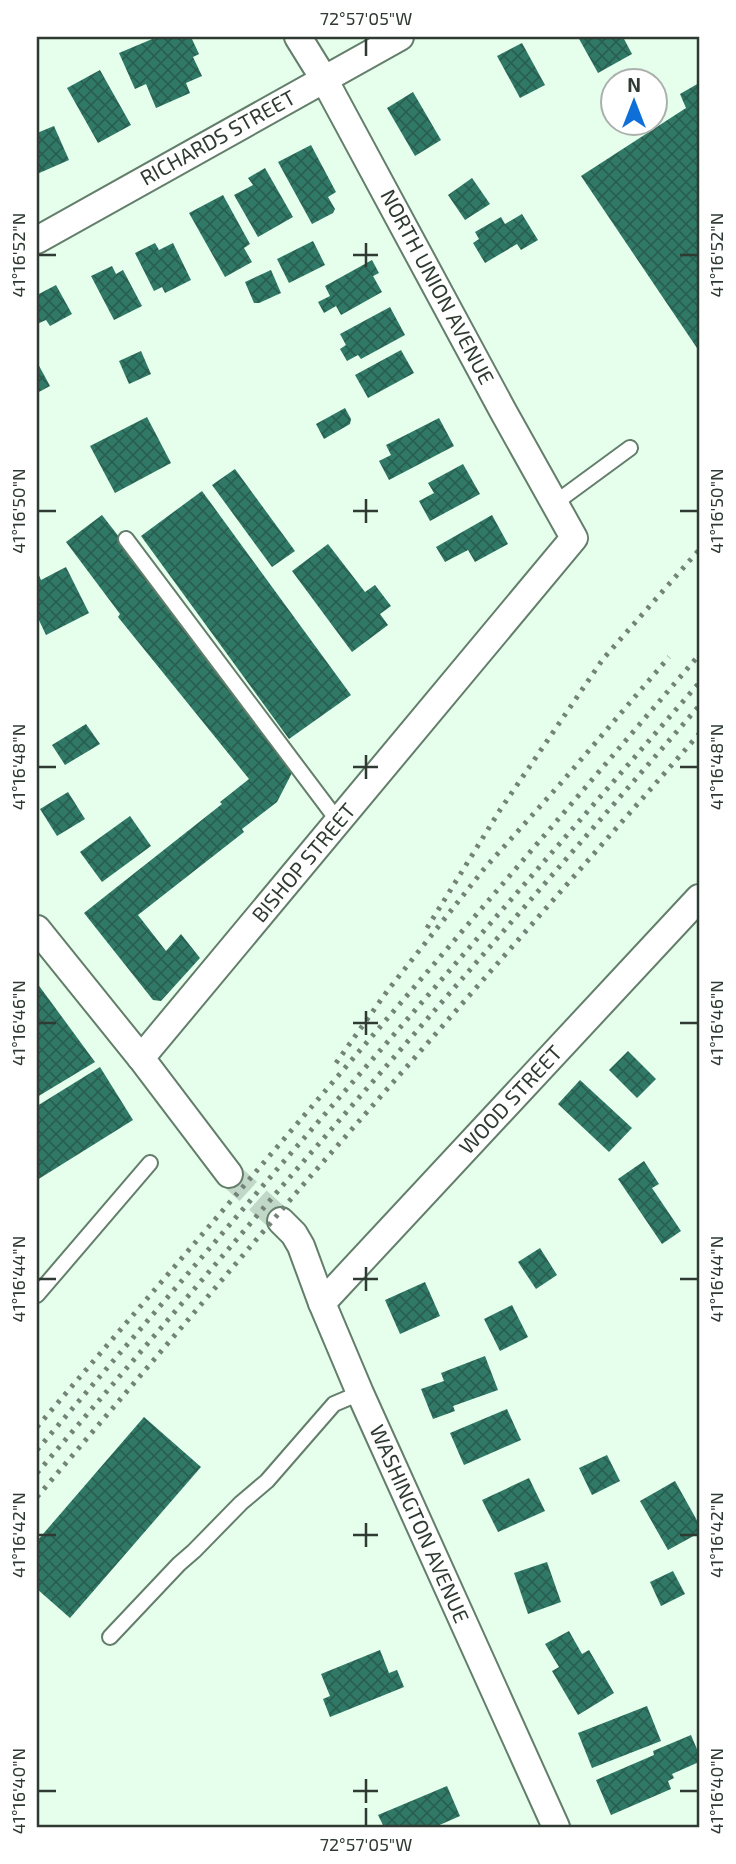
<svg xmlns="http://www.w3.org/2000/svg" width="736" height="1864" viewBox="0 0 736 1864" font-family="'Exo 2',sans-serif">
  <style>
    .building { fill: url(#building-cross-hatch) }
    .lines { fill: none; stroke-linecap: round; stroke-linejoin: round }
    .minor-tunnel { stroke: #c1d7c7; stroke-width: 26; stroke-dasharray: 26 13; stroke-linecap: butt }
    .service-casing { stroke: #637e6a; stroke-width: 18 }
    .minor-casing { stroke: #637e6a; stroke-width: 30 }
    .service { stroke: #fff; stroke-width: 14 }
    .minor { stroke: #fff; stroke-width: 26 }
    .rail { stroke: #738378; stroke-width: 5; stroke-dasharray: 3.5 7; stroke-linecap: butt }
    .ticks { fill: none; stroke: #2e3a32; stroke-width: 2.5 }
    .labels { text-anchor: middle; stroke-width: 7; stroke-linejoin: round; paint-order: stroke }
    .street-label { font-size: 21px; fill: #2e3a32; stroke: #fff }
    .neatline { fill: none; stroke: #2e3a32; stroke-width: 2.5 }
    .ticks-label { font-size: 18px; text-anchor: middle; fill: #2e3a32 }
  </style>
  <defs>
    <pattern id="building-cross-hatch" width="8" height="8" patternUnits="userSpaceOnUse" patternTransform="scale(1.75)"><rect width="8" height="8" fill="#317967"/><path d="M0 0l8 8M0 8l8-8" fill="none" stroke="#285f51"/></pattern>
  </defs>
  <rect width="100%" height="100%" fill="#e6feec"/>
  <g class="building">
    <polygon points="157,37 191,37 199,54 193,57 202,76 186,83 190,93 156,108 146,84 135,89 119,53"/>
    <polygon points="578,37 623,37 632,54 598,73"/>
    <polygon points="522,43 545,85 520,98 497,56"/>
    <polygon points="100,70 131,125 98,143 67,88"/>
    <polygon points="699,83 699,351 581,176 686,108 680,94"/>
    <polygon points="413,92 441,140 415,156 387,108"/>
    <polygon points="54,126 69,160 37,174 37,133"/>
    <polygon points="311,145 336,192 328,197 335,209 333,213 312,224 278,162"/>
    <polygon points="265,168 293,217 258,237 234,195 253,185 248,178"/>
    <polygon points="472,178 490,204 465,220 448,195"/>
    <polygon points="223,195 250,244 244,248 252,262 225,277 189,213"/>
    <polygon points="522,214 538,240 521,250 517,244 485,263 473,243 479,239 475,232 501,217 505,224"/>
    <polygon points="313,241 325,265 289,283 277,259"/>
    <polygon points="155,243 159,250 173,243 191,280 165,293 162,287 154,291 135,253"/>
    <polygon points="372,260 379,273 373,276 382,292 341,315 336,306 324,313 318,302 330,296 325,286"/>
    <polygon points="112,266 116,274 123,270 142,306 114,320 91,276"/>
    <polygon points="271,270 281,293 259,303 254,303 245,282"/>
    <polygon points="56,285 72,314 50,326 46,320 37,324 37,295"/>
    <polygon points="390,307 405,335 361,359 358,355 347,361 340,349 346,345 340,334"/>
    <polygon points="401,350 414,373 368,398 355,375"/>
    <polygon points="141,351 151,374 129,384 119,361"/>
    <polygon points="37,362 50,386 37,393"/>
    <polygon points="345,408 351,419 350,424 324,439 316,424"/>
    <polygon points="147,417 171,463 115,493 90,446"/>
    <polygon points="439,418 454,446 389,480 379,461 391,455 386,445"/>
    <polygon points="463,464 480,494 430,521 419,501 434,493 428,483"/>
    <polygon points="235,469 295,551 272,567 212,485"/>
    <polygon points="202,491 351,695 289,739 141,536"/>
    <polygon points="102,515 231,681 225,685 293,771 277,802 242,829 244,832 138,915 166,951 181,934 200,958 161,1001 153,1000 84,913 222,804 220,802 249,779 118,617 120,614 66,542"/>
    <polygon points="492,515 508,544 475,562 468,550 445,562 436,547"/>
    <polygon points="328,544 365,592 375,585 391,606 380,614 388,625 352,652 292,571"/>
    <polygon points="66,567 89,613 46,635 37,616 37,571 41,580"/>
    <polygon points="86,724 100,744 65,765 52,745"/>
    <polygon points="68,792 85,819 57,836 40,809"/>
    <polygon points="130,816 151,846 102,882 80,852"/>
    <polygon points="37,983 95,1062 37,1097"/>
    <polygon points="628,1051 656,1079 637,1098 609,1070"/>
    <polygon points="100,1067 133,1120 37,1180 37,1106"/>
    <polygon points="580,1080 632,1128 609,1152 558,1104"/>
    <polygon points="644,1161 659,1184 652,1188 681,1231 662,1244 618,1179"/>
    <polygon points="540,1248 557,1275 536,1289 518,1262"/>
    <polygon points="425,1282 440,1316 400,1334 385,1300"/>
    <polygon points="512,1305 528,1337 500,1351 484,1319"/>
    <polygon points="485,1356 498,1390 453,1406 455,1411 433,1419 421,1389 444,1381 441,1373"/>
    <polygon points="507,1409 521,1440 464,1465 450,1433"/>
    <polygon points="144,1417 201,1467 70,1618 37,1589 37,1541"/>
    <polygon points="607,1455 620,1481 592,1495 579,1468"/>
    <polygon points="529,1478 545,1511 498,1532 482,1500"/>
    <polygon points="675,1481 699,1524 699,1533 668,1550 640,1501"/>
    <polygon points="547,1562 561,1602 528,1614 514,1573"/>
    <polygon points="673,1571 685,1594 661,1606 650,1582"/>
    <polygon points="569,1631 582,1654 589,1650 614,1693 578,1715 552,1671 559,1667 545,1644"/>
    <polygon points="380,1650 389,1673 397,1670 404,1687 330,1717 323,1699 330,1696 321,1674"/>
    <polygon points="647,1706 661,1741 592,1768 578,1733"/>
    <polygon points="691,1735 699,1754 699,1762 672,1774 674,1778 668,1781 671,1789 611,1815 596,1780 654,1755 653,1751"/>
    <polygon points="447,1786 460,1816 435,1827 384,1827 378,1815"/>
  </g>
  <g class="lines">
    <polyline class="minor-tunnel" points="229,1174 281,1221"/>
    <g class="service-casing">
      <g id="service">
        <polyline points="555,503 630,448"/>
        <polyline points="126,539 338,821"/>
        <polyline points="37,1295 150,1163"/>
        <polyline points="110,1637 179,1564 194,1551 241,1503 267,1481 334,1404 360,1393"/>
      </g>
    </g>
    <g class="minor-casing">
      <g id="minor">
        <polyline points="37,240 400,37"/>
        <polyline points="37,929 141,1058 229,1174"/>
        <polyline points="141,1058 574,538 503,411 324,79 298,37"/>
        <polyline points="281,1221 294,1234 301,1246 322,1303 360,1393 556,1827"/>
        <polyline points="322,1303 699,898"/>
      </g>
    </g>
    <use href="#service" class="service"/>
    <use href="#minor" class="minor"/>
    <g class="rail">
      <polyline points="427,928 500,810 603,659 699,550"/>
      <polyline points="336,1063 388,990 484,869 561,783 669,657"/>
      <polyline points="37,1427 699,655"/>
      <polyline points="37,1450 279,1167 699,683"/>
      <polyline points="37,1473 290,1177 699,706"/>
      <polyline points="37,1497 302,1186 699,734"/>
    </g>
  </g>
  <path class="ticks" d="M 366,38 L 366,56M 366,243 L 366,267M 38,255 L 56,255M 353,255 L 378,255M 680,255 L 698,255M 366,499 L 366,523M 38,511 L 56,511M 353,511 L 378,511M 680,511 L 698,511M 366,755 L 366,779M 38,767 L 56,767M 353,767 L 378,767M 680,767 L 698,767M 366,1011 L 366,1035M 38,1023 L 56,1023M 353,1023 L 378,1023M 680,1023 L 698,1023M 366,1267 L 366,1291M 38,1279 L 56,1279M 353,1279 L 378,1279M 680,1279 L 698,1279M 366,1523 L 366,1547M 38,1535 L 56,1535M 353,1535 L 378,1535M 680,1535 L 698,1535M 366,1779 L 366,1803M 38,1791 L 56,1791M 353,1791 L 378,1791M 680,1791 L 698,1791M 366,1808 L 366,1826"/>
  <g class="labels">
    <g class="street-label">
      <text transform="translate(218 138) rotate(-29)" y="7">RICHARDS STREET</text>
      <text transform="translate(437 287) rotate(62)" y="7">NORTH UNION AVENUE</text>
      <text transform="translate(304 863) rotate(-50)" y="7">BISHOP STREET</text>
      <text transform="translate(511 1100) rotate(-47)" y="7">WOOD STREET</text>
      <text transform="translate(419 1524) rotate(66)" y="7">WASHINGTON AVENUE</text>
    </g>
  </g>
  <rect width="736" height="1864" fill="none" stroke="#ffffff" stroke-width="77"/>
  <g transform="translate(634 102)"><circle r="33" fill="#ffffff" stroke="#abb0ad" stroke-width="2"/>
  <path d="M0-5L12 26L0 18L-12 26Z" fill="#0e6fd8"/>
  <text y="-10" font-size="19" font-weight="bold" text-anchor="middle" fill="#2e3a32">N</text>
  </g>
  <rect x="38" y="38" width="660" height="1788" class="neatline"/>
  <g class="ticks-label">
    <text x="366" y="25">72°57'05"W</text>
    <text transform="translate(19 255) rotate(-90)" y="6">41°16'52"N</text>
    <text transform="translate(717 255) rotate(-90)" y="6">41°16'52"N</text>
    <text transform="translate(19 511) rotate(-90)" y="6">41°16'50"N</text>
    <text transform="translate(717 511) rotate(-90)" y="6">41°16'50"N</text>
    <text transform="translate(19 767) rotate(-90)" y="6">41°16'48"N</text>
    <text transform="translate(717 767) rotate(-90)" y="6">41°16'48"N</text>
    <text transform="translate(19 1023) rotate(-90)" y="6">41°16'46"N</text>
    <text transform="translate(717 1023) rotate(-90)" y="6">41°16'46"N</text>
    <text transform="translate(19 1279) rotate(-90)" y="6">41°16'44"N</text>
    <text transform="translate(717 1279) rotate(-90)" y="6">41°16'44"N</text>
    <text transform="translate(19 1535) rotate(-90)" y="6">41°16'42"N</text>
    <text transform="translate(717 1535) rotate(-90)" y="6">41°16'42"N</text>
    <text transform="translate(19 1791) rotate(-90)" y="6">41°16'40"N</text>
    <text transform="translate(717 1791) rotate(-90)" y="6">41°16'40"N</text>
    <text x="366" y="1851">72°57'05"W</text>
  </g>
</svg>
